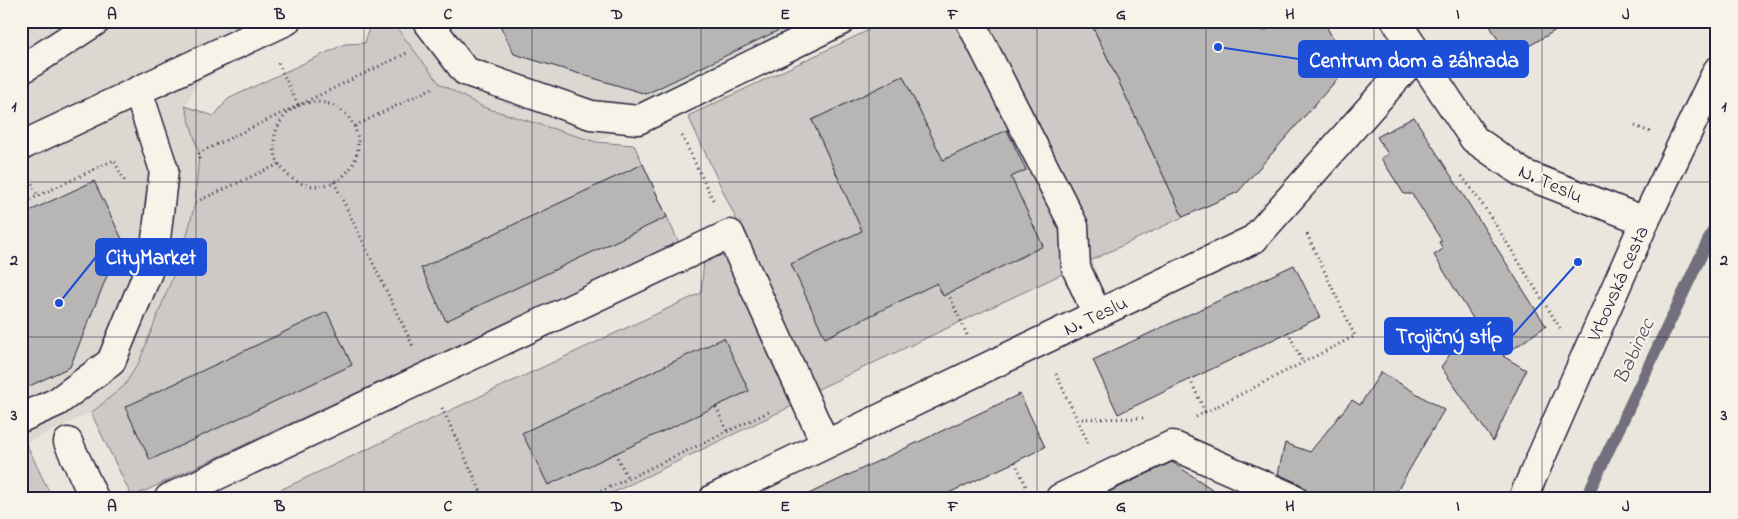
<svg xmlns="http://www.w3.org/2000/svg" width="1738" height="519" viewBox="0 0 1738 519" font-family="'Indie Flower',sans-serif">
  <style>
    .built { fill: #dbd8d2 }
    .green { fill: #cdc9c6; stroke: #787680 }
    .lines { fill: none; stroke-linecap: round; stroke-linejoin: round }
    .stream { stroke: #716f7b; stroke-width: 12 }
    .building { fill: #b8b6b5; stroke: #22223b }
    .minor-casing { stroke: #22223b; stroke-width: 31 }
    .path { stroke: #22223b; stroke-width: 3; stroke-dasharray: 1 4; stroke-linecap: butt }
    .minor { stroke: #f7f3e8; stroke-width: 28 }
    .grid { fill: none; stroke: #22223b; stroke-width: 1; stroke-opacity: 0.55 }
    .labels { text-anchor: middle; stroke-width: 4; stroke-linejoin: round; paint-order: stroke }
    .street-label { font-size: 20px; fill: #22223b; stroke: #f7f3e8 }
    .water-label { font-size: 21px; font-style: italic; fill: #504f60; stroke: #f7f3e8 }
    .leader { fill: none; stroke: #1d4ed8; stroke-width: 2 }
    .callout-dot { fill: #1d4ed8; stroke: #f7f3e8; stroke-width: 2 }
    .callout { fill: #1d4ed8; stroke: #1d4ed8; stroke-width: 2 }
    .callout-label { font-size: 21px; text-anchor: middle; font-weight: bold; fill: #fff }
    .neatline { fill: none; stroke: #22223b; stroke-width: 2 }
    .grid-label { font-size: 16px; text-anchor: middle; font-weight: bold; fill: #22223b }
  </style>
  <rect width="100%" height="100%" fill="#eae6de"/>
  <filter id="ink" filterUnits="userSpaceOnUse"><feTurbulence type="fractalNoise" baseFrequency=".02" numOctaves="2"/><feDisplacementMap in="SourceGraphic" scale="10" xChannelSelector="R" yChannelSelector="G"/><feConvolveMatrix kernelMatrix="1 2 1 2 8 2 1 2 1" color-interpolation-filters="sRGB"/></filter>
  <g filter="url(#ink)">
    <g class="built">
      <polygon points="21,21 319,21 221,68 198,83 185,106 199,153 195,203 183,251 139,362 124,386 91,413 21,445"/>
      <polygon points="386,21 852,21 596,142 483,107 440,84 396,27"/>
    </g>
    <g class="green">
      <polygon points="371,21 386,21 396,27 440,84 483,107 596,142 634,145 679,243 132,497 91,413 124,386 139,362 183,251 195,203 199,153 185,106 214,116 228,99 274,77 345,44 365,43"/>
      <polygon points="888,21 1090,21 1183,217 816,390 688,116"/>
      <polygon points="721,255 730,258 796,404 602,498 263,498 701,293 704,260"/>
      <polygon points="26,443 52,498 21,498 21,445"/>
    </g>
    <g class="lines">
      <polyline class="stream" points="1586,498 1717,222"/>
    </g>
    <g class="building">
      <polygon points="498,21 798,21 646,94 514,54"/>
      <polygon points="1090,21 1237,21 1264,31 1284,21 1324,21 1347,68 1238,192 1183,217"/>
      <polygon points="1487,21 1571,21 1509,58"/>
      <polygon points="903,76 943,160 1007,130 1026,170 1011,177 1043,246 943,296 937,283 825,338 791,264 862,231 812,120"/>
      <polygon points="1414,117 1546,326 1503,356 1526,370 1493,441 1441,367 1474,320 1434,255 1443,249 1439,242 1442,241 1412,194 1404,194 1381,158 1388,154 1377,137"/>
      <polygon points="643,164 667,217 446,321 421,268"/>
      <polygon points="94,181 122,239 70,367 21,390 21,215"/>
      <polygon points="1294,265 1320,317 1118,414 1093,360"/>
      <polygon points="327,312 352,365 150,460 125,407"/>
      <polygon points="724,338 749,391 548,485 522,433"/>
      <polygon points="1381,372 1444,410 1393,498 1308,498 1306,489 1300,484 1278,474 1285,443 1310,452 1352,400 1360,405"/>
      <polygon points="1020,394 1045,447 1015,462 938,498 800,498"/>
      <polygon points="1172,462 1225,498 1099,498 1111,491"/>
    </g>
    <g class="lines">
      <g class="minor-casing">
        <g id="minor">
          <polyline points="427,21 465,71 591,115 638,120 841,21"/>
          <polyline points="970,21 1074,226 1076,268 1097,314"/>
          <polyline points="1396,21 1474,139 1524,174 1645,221"/>
          <polyline points="21,70 96,21"/>
          <polyline points="21,146 286,21"/>
          <polyline points="21,418 57,402 111,362 148,272 155,248 164,170 138,91"/>
          <polyline points="68,442 94,498"/>
          <polyline points="169,498 730,234 825,443"/>
          <polyline points="714,498 1254,239 1418,54"/>
          <polyline points="1060,498 1172,445 1293,498"/>
          <polyline points="1523,498 1645,221 1717,71"/>
        </g>
      </g>
      <g class="path">
        <polyline points="1354,53 1372,47"/>
        <polyline points="278,63 298,105"/>
        <circle cx="316" cy="144" r="42"/>
        <polyline points="355,126 432,88"/>
        <polyline points="1635,126 1650,132"/>
        <polyline points="682,136 714,202"/>
        <polyline points="199,159 199,153 407,53"/>
        <polyline points="1462,176 1487,211 1560,328"/>
        <polyline points="30,179 38,196"/>
        <polyline points="334,182 413,346"/>
        <polyline points="196,202 279,164"/>
        <polyline points="21,204 114,160 126,184"/>
        <polyline points="948,293 968,337"/>
        <polyline points="1288,332 1303,363"/>
        <polyline points="1056,374 1089,445"/>
        <polyline points="1190,379 1205,412"/>
        <polyline points="716,407 727,431"/>
        <polyline points="442,408 484,498"/>
        <polyline points="1196,417 1355,336 1306,232"/>
        <polyline points="1077,419 1143,418"/>
        <polyline points="615,453 628,479"/>
        <polyline points="1015,462 1026,486"/>
        <polyline points="587,498 771,411"/>
      </g>
      <use href="#minor" class="minor"/>
    </g>
  </g>
  <path class="grid" d="M 196,21 L 196,498M 364,21 L 364,498M 532,21 L 532,498M 701,21 L 701,498M 869,21 L 869,498M 1037,21 L 1037,498M 1206,21 L 1206,498M 1374,21 L 1374,498M 1542,21 L 1542,498M 21,182 L 1717,182M 21,337 L 1717,337"/>
  <g class="labels">
    <g class="street-label">
      <text transform="translate(1551 183) rotate(24)" y="7">N. Teslu</text>
      <text transform="translate(1617 283) rotate(-66)" y="7">Vrbovská cesta</text>
      <text transform="translate(1095 315) rotate(-25)" y="7">N. Teslu</text>
    </g>
    <g class="water-label">
      <text transform="translate(1633 351) rotate(-65)" y="7">Babinec</text>
    </g>
  </g>
  <path class="leader" d="M1218 47L1299 59M59 303L96 257M1578 262L1512 336"/>
  <g class="callout-dot">
    <circle cx="1218" cy="47" r="5"/>
    <circle cx="59" cy="303" r="5"/>
    <circle cx="1578" cy="262" r="5"/>
  </g>
  <g class="callout">
    <rect x="1299" y="41" width="229" height="36" rx="5"/>
    <rect x="96" y="239" width="110" height="36" rx="5"/>
    <rect x="1385" y="318" width="127" height="36" rx="5"/>
  </g>
  <g class="callout-label">
    <text x="1414" y="67">Centrum dom a záhrada</text>
    <text x="151" y="264">CityMarket</text>
    <text x="1449" y="343">Trojičný stĺp</text>
  </g>
  <rect width="1738" height="519" fill="none" stroke="#f7f3e8" stroke-width="55"/>
  <rect x="28" y="28" width="1682" height="464" class="neatline"/>
  <g class="grid-label">
    <text x="112" y="19">A</text>
    <text x="280" y="19">B</text>
    <text x="448" y="19">C</text>
    <text x="617" y="19">D</text>
    <text x="785" y="19">E</text>
    <text x="953" y="19">F</text>
    <text x="1121" y="19">G</text>
    <text x="1290" y="19">H</text>
    <text x="1458" y="19">I</text>
    <text x="1626" y="19">J</text>
    <text x="14" y="111">1</text>
    <text x="1724" y="111">1</text>
    <text x="14" y="265">2</text>
    <text x="1724" y="265">2</text>
    <text x="14" y="420">3</text>
    <text x="1724" y="420">3</text>
    <text x="112" y="511">A</text>
    <text x="280" y="511">B</text>
    <text x="448" y="511">C</text>
    <text x="617" y="511">D</text>
    <text x="785" y="511">E</text>
    <text x="953" y="511">F</text>
    <text x="1121" y="511">G</text>
    <text x="1290" y="511">H</text>
    <text x="1458" y="511">I</text>
    <text x="1626" y="511">J</text>
  </g>
</svg>
